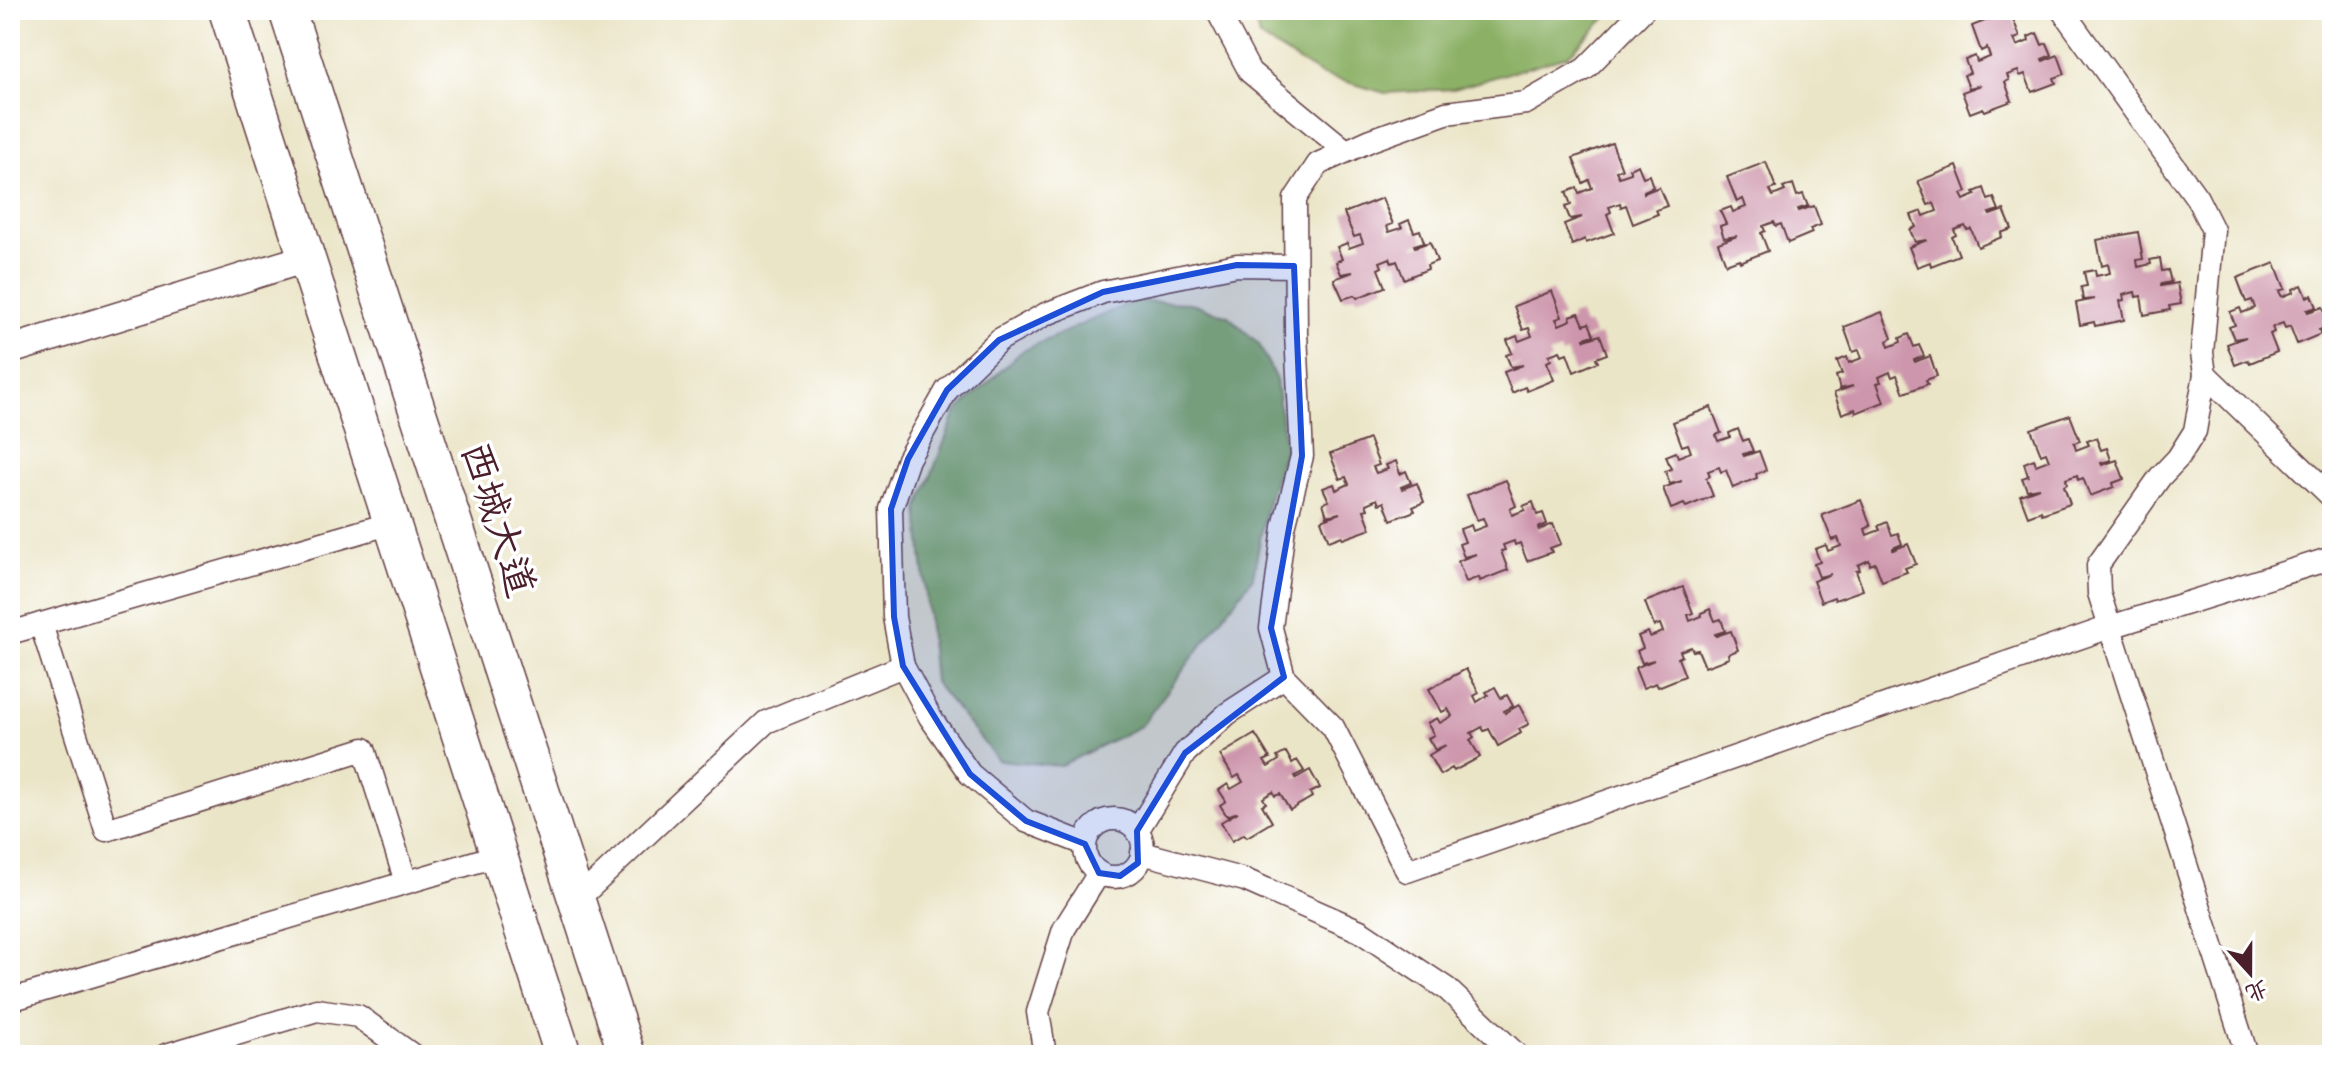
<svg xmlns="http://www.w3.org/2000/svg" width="2342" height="1065" viewBox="0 0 2342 1065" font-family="Caveat,'LXGW WenKai TC',sans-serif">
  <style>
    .forest { fill: #8cb166; stroke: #6b6848; stroke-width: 2 }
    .building { fill: #cd96ac }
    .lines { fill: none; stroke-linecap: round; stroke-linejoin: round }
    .minor-casing { stroke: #623d43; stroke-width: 25 }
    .tertiary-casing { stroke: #623d43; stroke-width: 31 }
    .trunk-casing { stroke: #623d43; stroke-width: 39 }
    .minor { stroke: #fff; stroke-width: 22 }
    .tertiary { stroke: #fff; stroke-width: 28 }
    .trunk { stroke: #fff; stroke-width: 36 }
    .marked { fill: #1d4ed8; fill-opacity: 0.2; stroke: #1d4ed8; stroke-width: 6; stroke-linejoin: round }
    .labels { text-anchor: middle; stroke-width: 7; stroke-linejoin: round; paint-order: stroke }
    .street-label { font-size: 40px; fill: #4a1f2b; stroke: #fff }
  </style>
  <rect width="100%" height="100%" fill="#fff"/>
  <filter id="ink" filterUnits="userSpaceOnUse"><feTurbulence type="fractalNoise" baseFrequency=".0125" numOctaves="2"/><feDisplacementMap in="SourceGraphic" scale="16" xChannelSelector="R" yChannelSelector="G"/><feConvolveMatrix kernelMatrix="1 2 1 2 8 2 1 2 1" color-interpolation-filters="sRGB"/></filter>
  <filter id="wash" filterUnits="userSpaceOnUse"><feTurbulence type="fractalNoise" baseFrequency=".006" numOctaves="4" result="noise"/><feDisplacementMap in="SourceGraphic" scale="32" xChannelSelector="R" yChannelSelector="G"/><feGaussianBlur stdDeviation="1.8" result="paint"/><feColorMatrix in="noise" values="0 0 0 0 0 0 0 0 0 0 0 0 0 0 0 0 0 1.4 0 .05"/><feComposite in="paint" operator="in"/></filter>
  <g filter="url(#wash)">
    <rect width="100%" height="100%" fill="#ebe5c8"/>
    <g class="forest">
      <polygon points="1252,10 1614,10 1567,56 1454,89 1385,93 1320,74 1259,37"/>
      <polygon points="1134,301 1191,303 1228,316 1259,344 1276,380 1285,448 1267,504 1253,577 1141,726 1060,766 998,760 934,682 918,509 956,412 1022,351"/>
    </g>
    <g id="blocks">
      <g class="building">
        <polygon points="2010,11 2020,37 2014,39 2017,46 2029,41 2028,37 2037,33 2042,45 2047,43 2052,55 2042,59 2043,61 2058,55 2065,74 2054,78 2056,83 2032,92 2025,74 2020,76 2018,71 2007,75 2009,80 2005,82 2012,101 1985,111 1983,108 1970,113 1962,92 1981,85 1969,88 1964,75 1970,73 1965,60 1975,56 1977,62 1990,57 1987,48 1981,51 1972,26"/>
        <polygon points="1612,143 1622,169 1616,171 1619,177 1631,173 1629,169 1638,165 1643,177 1649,175 1653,187 1644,191 1644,193 1659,187 1667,206 1656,210 1658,214 1633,224 1626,205 1621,207 1620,203 1609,207 1611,212 1607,214 1614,233 1586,243 1585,239 1572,245 1564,224 1582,217 1570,219 1565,207 1571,205 1566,192 1577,188 1579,193 1592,188 1589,180 1583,183 1573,158"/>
        <polygon points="1766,162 1776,188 1770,190 1773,196 1785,191 1783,188 1793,184 1797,196 1803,194 1808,206 1798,209 1799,211 1814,206 1821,225 1810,229 1812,233 1788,243 1781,224 1776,226 1774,222 1763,226 1765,231 1761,233 1768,251 1740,262 1739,259 1726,264 1718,243 1737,236 1724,238 1720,226 1726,224 1720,211 1731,207 1733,212 1746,207 1743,199 1737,202 1727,177"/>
        <polygon points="1957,166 1967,192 1961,194 1964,200 1976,195 1974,192 1984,188 1988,200 1994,198 1999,210 1989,213 1990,215 2004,210 2012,229 2001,233 2002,237 1978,247 1971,229 1967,230 1965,226 1954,230 1956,235 1952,237 1959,255 1931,266 1930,262 1917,267 1909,247 1927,240 1915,242 1910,230 1916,227 1911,215 1922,211 1924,216 1937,211 1934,203 1928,205 1918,181"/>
        <polygon points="1382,198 1393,224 1387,226 1389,232 1402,228 1400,224 1409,220 1414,232 1420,230 1424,242 1414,245 1415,247 1430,242 1437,261 1427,265 1428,269 1404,279 1397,261 1392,263 1390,258 1380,262 1382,267 1378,269 1385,287 1357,298 1355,295 1343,299 1334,279 1353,272 1341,274 1336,262 1342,259 1337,247 1347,243 1349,248 1363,243 1360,235 1354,237 1344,213"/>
        <polygon points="2138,232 2143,259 2137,260 2138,267 2151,264 2150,260 2160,258 2162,271 2168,270 2171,282 2161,284 2161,286 2177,283 2181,304 2169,306 2170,310 2144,315 2141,296 2136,297 2135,292 2123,295 2124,300 2120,301 2124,320 2095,326 2094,322 2080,325 2076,303 2095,299 2083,300 2081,287 2087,286 2084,272 2095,270 2096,276 2110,273 2108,264 2102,266 2097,240"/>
        <polygon points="2275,263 2285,289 2279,291 2282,297 2294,292 2293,289 2302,285 2307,297 2312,295 2317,307 2307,310 2308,312 2323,307 2330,326 2319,330 2321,334 2297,344 2290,326 2285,328 2283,323 2272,327 2274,332 2270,334 2277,352 2250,363 2248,360 2235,365 2227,344 2246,337 2234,339 2229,327 2235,325 2230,312 2240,308 2242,313 2255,308 2252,300 2246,302 2237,278"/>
        <polygon points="1552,291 1562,317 1556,319 1559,325 1571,320 1570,316 1579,313 1584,325 1589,323 1594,335 1584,338 1585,340 1600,335 1607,354 1596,358 1598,362 1574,372 1567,353 1562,355 1560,351 1549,355 1551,360 1547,362 1554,380 1527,391 1525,387 1512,393 1504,372 1523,365 1511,367 1506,355 1512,353 1507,340 1517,336 1519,341 1532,336 1529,328 1523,330 1514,306"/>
        <polygon points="1882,312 1892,338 1887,341 1889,347 1901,342 1900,338 1909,334 1914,347 1919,345 1924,356 1914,360 1915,362 1930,356 1937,376 1926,380 1928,384 1904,393 1897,375 1892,377 1890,372 1879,377 1881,382 1877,383 1884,402 1856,413 1855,409 1842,414 1834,393 1853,386 1840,389 1836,376 1842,374 1837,361 1847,357 1849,363 1862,358 1859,350 1853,352 1844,327"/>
        <polygon points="1711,407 1721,433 1716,435 1718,441 1730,437 1729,433 1738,429 1743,441 1748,439 1753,451 1743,454 1744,456 1759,451 1766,470 1756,474 1757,478 1733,488 1726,470 1721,472 1719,467 1708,471 1710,476 1706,478 1713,496 1686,507 1684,504 1671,509 1663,488 1682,481 1670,484 1665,471 1671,469 1666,456 1676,452 1678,457 1691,452 1688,444 1682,446 1673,422"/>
        <polygon points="2070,415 2080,441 2074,443 2076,450 2089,445 2087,441 2096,438 2101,450 2107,448 2111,460 2101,463 2102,465 2117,460 2124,479 2113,483 2114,487 2090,496 2083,478 2078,480 2077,475 2066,479 2067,484 2064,486 2070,504 2042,514 2041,511 2028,516 2020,495 2039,488 2027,490 2022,478 2028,476 2024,463 2034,459 2036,465 2049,460 2046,452 2041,454 2031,429"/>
        <polygon points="1369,439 1379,465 1373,467 1376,473 1388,469 1386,465 1396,461 1400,474 1406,471 1411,483 1401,487 1402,489 1417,483 1424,502 1413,507 1415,511 1391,520 1384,502 1379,504 1377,499 1366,504 1368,509 1364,510 1371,529 1343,539 1342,536 1329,541 1321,520 1340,513 1327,516 1323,503 1329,501 1323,488 1334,484 1336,490 1349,484 1346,477 1340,479 1330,454"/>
        <polygon points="1506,480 1516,506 1510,509 1512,515 1525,510 1523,506 1533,502 1537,515 1543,513 1547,524 1538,528 1539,530 1553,524 1561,544 1550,548 1552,552 1527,561 1520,543 1515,545 1514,541 1503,545 1505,550 1501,551 1508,570 1480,581 1479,577 1466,582 1458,561 1476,554 1464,557 1459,544 1465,542 1460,529 1471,525 1473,531 1486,526 1483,518 1477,520 1467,495"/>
        <polygon points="1861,500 1871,526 1865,529 1867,535 1880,530 1878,526 1887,522 1892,535 1898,533 1902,544 1893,548 1893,550 1908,544 1916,564 1905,568 1907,572 1882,581 1875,563 1870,565 1869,560 1858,565 1860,570 1856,571 1863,590 1835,600 1834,597 1821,602 1813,581 1831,574 1819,577 1814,564 1820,562 1815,549 1826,545 1828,551 1841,546 1838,538 1832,540 1822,515"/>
        <polygon points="1683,587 1693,613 1688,615 1690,621 1702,616 1701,613 1710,609 1715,621 1721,619 1725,631 1715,634 1716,636 1731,631 1738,650 1728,654 1729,658 1705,667 1698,650 1693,651 1691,647 1680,651 1682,656 1678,658 1685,676 1658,687 1656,683 1643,688 1635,668 1654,660 1642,663 1637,651 1643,648 1638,636 1648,632 1650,637 1663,632 1660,624 1654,626 1645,602"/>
        <polygon points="1466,669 1479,693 1474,696 1477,702 1488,695 1486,692 1495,687 1501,698 1507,695 1513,706 1504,711 1505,713 1519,705 1529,724 1519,729 1521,733 1498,746 1489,729 1484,731 1482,727 1471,733 1474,737 1470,740 1480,757 1454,771 1452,768 1440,775 1429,755 1446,745 1435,750 1428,738 1434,735 1427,723 1437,718 1440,723 1452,716 1448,709 1442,712 1429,689"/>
        <polygon points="1255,734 1270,758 1264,761 1268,767 1279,760 1277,757 1286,752 1292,763 1297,760 1304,771 1295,776 1296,778 1310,770 1320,788 1310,793 1312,797 1290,810 1280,794 1275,796 1273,792 1263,798 1266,803 1262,805 1272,822 1247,837 1244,834 1232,841 1221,822 1238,812 1227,816 1220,805 1226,801 1219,790 1228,784 1231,789 1243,782 1239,775 1234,778 1220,755"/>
      </g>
    </g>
  </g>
  <g filter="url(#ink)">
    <use href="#blocks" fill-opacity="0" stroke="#623d43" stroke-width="2"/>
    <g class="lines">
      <g class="minor-casing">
        <g id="minor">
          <polyline points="1217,10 1250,72 1346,151"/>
          <polyline points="1643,10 1585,69 1526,103 1446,113 1371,140 1318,164 1295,199 1296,333 1302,456 1284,527 1271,628 1284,677 1333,727 1407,871 2110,627 2332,558"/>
          <polyline points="2062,10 2197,198 2213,230 2202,353 2205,374 2195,431 2178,458 2160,477 2098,565 2099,593 2247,1055"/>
          <polyline points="2205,374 2332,497"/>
          <polyline points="41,624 106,830 364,749 406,882"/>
          <polyline points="10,633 392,523"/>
          <polyline points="903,666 894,617 891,509 908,459 947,390 999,340 1046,314 1103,292 1237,265 1294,266"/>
          <circle cx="1114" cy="848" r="29"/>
          <polyline points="1137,831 1185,753 1227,714 1284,677"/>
          <polyline points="1142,853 1245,880 1360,931 1447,989 1517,1055"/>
          <polyline points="577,900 766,722 903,666 930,717 970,774 1026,821 1085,844"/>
          <polyline points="10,1000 499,855"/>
          <polyline points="166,1055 317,1010 358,1016 412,1055"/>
          <polyline points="1045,1055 1038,1012 1064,929 1099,873"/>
        </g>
      </g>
      <g class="tertiary-casing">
        <polyline id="tertiary" points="10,350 307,258"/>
      </g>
      <g class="trunk-casing">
        <g id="trunk">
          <polyline points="227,10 563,1055"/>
          <polyline points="287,10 627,1055"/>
        </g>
      </g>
      <use href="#minor" class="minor"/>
      <use href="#tertiary" class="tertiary"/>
      <use href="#trunk" class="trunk"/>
    </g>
  </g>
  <path class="marked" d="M 1237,265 L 1294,266 L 1302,456 L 1271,628 L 1284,677 L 1185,753 L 1137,831 L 1138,863 L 1120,876 L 1099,873 L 1085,844 L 1026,821 L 970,774 L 903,666 L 894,617 L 891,509 L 908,459 L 947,390 L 999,340 L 1103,292 Z"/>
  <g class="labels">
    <g class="street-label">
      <text transform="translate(499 519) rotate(72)" y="14">西城大道</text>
    </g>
  </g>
  <rect width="2342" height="1065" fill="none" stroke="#fff" stroke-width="40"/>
  <g transform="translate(2250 973) rotate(159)" stroke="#ffffff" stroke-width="6" paint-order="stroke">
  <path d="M0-6L14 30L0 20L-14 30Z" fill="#4a1f2b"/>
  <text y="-12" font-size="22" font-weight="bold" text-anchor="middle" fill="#4a1f2b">北</text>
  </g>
</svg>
